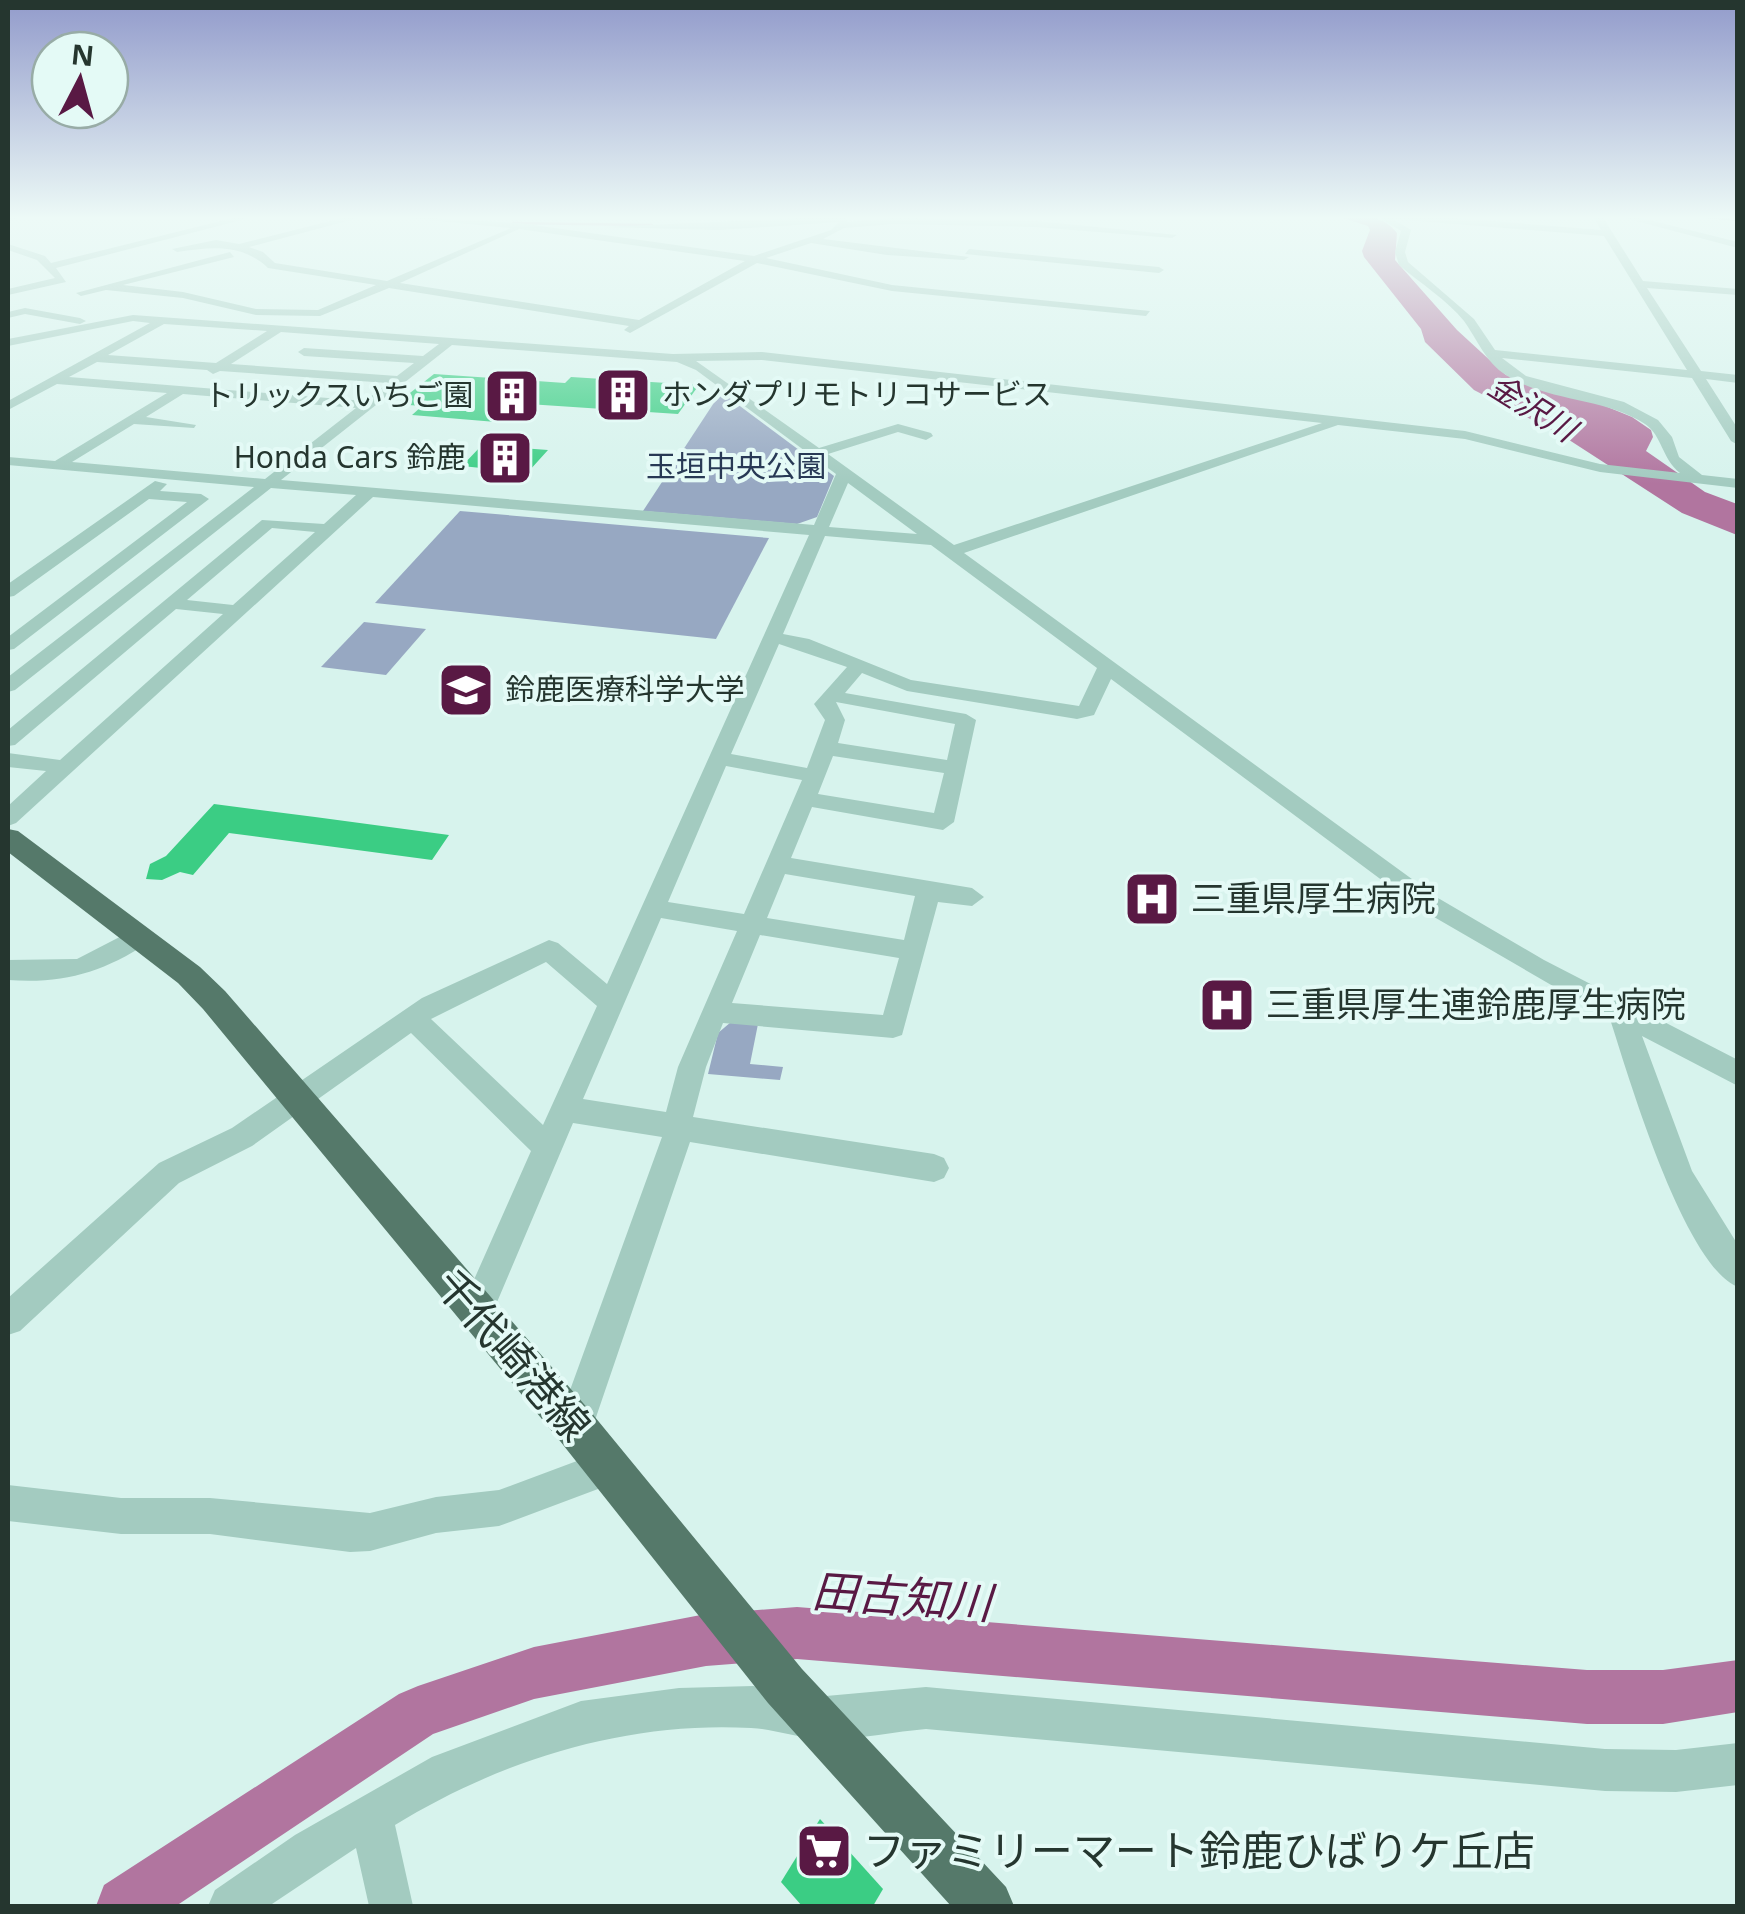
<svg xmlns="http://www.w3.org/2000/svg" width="1745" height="1914" viewBox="0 0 1745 1914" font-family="'Noto Sans','Noto Sans JP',sans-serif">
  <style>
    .green { fill: #97a8c2 }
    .water { fill: #b1759f }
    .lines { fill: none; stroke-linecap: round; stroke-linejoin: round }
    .stream { stroke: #b1759f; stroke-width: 2.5 }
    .river { fill: #b1759f; fill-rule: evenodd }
    .building { fill: #3bcd84 }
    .minor { fill: #a3cbc0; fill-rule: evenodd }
    .major { fill: #55796a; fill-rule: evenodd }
    .rail-casing { stroke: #25362f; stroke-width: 4 }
    .rail { stroke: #e4faf6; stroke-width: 2.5; stroke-dasharray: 6; stroke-linecap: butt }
    .labels { text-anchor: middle; stroke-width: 8; stroke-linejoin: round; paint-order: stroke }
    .far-poi-label { font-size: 30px; fill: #25362f; stroke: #e4faf6; text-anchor: start }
    .far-park-label { font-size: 30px; fill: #283955; stroke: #e4faf6 }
    .far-water-label { font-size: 32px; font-style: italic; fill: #591944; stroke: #e4faf6 }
    .poi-label { font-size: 35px; fill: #25362f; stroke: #e4faf6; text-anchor: start }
    .near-street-label { font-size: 42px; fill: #25362f; stroke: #e4faf6 }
    .near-poi-label { font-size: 42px; fill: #25362f; stroke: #e4faf6; text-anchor: start }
    .near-water-label { font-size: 45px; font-style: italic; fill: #591944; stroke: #e4faf6 }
  </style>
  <rect width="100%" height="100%" fill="#d7f3ed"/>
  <g class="green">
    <polygon points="721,392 834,476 817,517 797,524 643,511"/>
    <polygon points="460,511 769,538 716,639 375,603"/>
    <polygon points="364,622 426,629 386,675 321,667"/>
    <polygon points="731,1022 758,1024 750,1064 783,1067 780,1080 708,1074 718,1033"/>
  </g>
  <path class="water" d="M 1336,216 C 1360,216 1381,213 1397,233 L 1395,260 L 1457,330 L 1506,375 L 1544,389 L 1588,399 L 1632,417 L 1651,430 L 1653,437 L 1646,451 L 1705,492 L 1737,504 L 1737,535 L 1682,513 L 1563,436 L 1474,390 L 1425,342 L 1421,329 L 1364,257 L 1362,251 L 1370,230 L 1368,226 Z"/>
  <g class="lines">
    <g class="stream">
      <polyline points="415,216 437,219"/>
      <polyline points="513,223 652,225"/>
    </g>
    <polygon class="river" points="797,1607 1587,1670 1663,1670 1738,1660 1738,1712 1663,1724 1587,1724 797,1659 706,1666 534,1699 433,1734 176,1906 96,1906 104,1885 399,1694 418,1686 534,1647 706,1614"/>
  </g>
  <g class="building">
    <polygon points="434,374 565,383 571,377 699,385 678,414 528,404 508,423 412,415 422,406 396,404"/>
    <polygon points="482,445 548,450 529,471 511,470 491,474 481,468 462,466"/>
    <polygon points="214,804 315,817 449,835 432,860 229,833 193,875 180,872 162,880 146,879 150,864 166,856"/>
    <polygon points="820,1819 883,1889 873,1906 802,1906 781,1882"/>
  </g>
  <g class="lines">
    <g class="minor">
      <polygon points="8,216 23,216 8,222"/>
      <polygon points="241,216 257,216 56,268 66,282 8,295 8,289 55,278 37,260 8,250 8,244 45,256 51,263"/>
      <path d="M 350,216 L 366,216 L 249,247 L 263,252 L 275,263 L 387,281 L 511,228 L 387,216 L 519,223 L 754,256 L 831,230 L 839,222 L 719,230 L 604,227 L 844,216 L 847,222 L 893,218 L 1036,221 L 1177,235 L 1172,238 L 1036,227 L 893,224 L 844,228 L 823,239 L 969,257 L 964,260 L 887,255 L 811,243 L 766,258 L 892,285 L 1150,311 L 1146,316 L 892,291 L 757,263 L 630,333 L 624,330 L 629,326 L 389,288 L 320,316 L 256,315 L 183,298 L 106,290 L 81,296 L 76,293 L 230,252 L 234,257 L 123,285 L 183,292 L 256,309 L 318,310 L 376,285 L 268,268 C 241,243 212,247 177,252 L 172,249 L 216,240 L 239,244 ZM 519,229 L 745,261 L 639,320 L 400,283 Z"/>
      <path d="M 1377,216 L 1431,216 L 1601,230 L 1593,216 L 1602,216 L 1643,281 L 1738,289 L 1738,295 L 1647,288 L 1701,371 L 1738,375 L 1738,383 L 1706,379 L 1738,429 L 1738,445 L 1731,441 L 1692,378 L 1502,358 L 1526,376 L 1624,402 L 1658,420 L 1672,437 L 1679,457 L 1702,475 L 1738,479 L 1738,488 L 1600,472 L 1465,439 L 1338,425 L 964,553 L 1438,898 L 1544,960 L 1738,1060 L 1738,1086 L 1642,1036 L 1692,1171 L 1738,1245 L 1738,1287 C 1684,1266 1628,1075 1610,1019 L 1422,910 L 1111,679 L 1094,715 L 1077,719 L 907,691 L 862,673 L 845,693 L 966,714 L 976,720 L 954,822 L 943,830 L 812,807 L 791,858 L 972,888 L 984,897 L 972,906 L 938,902 L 902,1035 L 893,1038 L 723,1023 L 706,1067 L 693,1117 L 934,1154 L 944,1158 L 949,1168 L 944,1178 L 934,1182 L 690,1142 L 593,1426 L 587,1438 L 575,1444 L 563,1438 L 557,1426 L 662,1137 L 573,1123 L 489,1321 L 477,1325 L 465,1321 L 461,1309 L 531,1151 L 411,1033 L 252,1146 L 179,1183 L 20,1331 L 8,1335 L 8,1298 L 159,1163 L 232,1128 L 422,998 L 549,940 L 558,943 L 607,984 L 809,535 L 373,497 L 16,823 L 8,826 L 8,806 L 46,771 L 8,767 L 8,753 L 60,760 L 223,614 L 176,609 L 15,745 L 8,746 L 8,730 L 262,520 L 324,524 L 356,495 L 271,488 L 15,690 L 8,692 L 8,677 L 254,487 L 8,465 L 8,457 L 55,461 L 167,393 L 57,384 L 8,410 L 8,401 L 150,323 L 133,321 L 8,346 L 8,339 L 133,315 L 673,354 L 762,352 L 1465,431 L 1600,464 L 1680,473 C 1662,459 1662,435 1645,424 C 1603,397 1547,402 1506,375 C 1486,363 1477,339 1464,321 C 1447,300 1420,283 1399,265 L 1395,252 L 1401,231 ZM 1393,219 L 1604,236 L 1687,370 L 1495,350 L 1474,319 L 1408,262 L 1405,252 L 1411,230 ZM 164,324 L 267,331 L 216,363 L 108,355 ZM 281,332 L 439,344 L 423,356 L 304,348 L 298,352 L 304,356 L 414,363 L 397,376 L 231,364 ZM 452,345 L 677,362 L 696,370 L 836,474 L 814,525 L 281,480 ZM 762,360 L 1322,423 L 954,545 L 828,454 L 898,432 L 926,440 L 933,436 L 931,433 L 898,424 L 819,448 L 696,361 ZM 97,362 L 207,370 L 213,374 L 220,371 L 388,383 L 365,401 L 69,377 ZM 183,394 L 356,408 L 265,479 L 72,462 L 134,424 L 194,428 L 196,425 L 146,417 ZM 848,483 L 917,534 L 829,527 ZM 272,528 L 315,532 L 233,605 L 187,600 ZM 825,536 L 931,545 L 1097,668 L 1079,706 L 911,680 L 809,639 L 783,634 ZM 779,644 L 847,667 L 814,704 L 825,720 L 807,768 L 731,754 ZM 836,702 L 955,724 L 947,760 L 838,743 L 845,720 ZM 833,756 L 944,773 L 934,813 L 818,794 ZM 726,766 L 802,780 L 744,914 L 668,902 ZM 785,874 L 915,896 L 904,940 L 767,918 ZM 661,918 L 737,931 L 678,1067 L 666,1112 L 583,1099 ZM 760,935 L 899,958 L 883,1015 L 732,1003 ZM 546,962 L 597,1006 L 543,1125 L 431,1019 Z"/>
      <polygon points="1617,216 1633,216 1738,242 1738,248"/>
      <polygon points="969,249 1159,267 1164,270 1159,273 965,254"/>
      <polygon points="25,308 80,318 86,321 80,324 25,314 8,318 8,312"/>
      <polygon points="155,481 167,484 160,491 201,494 209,499 14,649 8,650 8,637 187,502 149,499 14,596 8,597 8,584"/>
      <path d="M 139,927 L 148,929 L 151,936 L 148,943 C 101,973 63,984 8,980 L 8,960 L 77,959 Z"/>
      <polygon points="609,1449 622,1454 627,1467 622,1480 499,1526 436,1533 370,1551 350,1552 210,1534 121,1534 8,1521 8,1485 121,1498 210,1498 370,1513 436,1497 499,1490"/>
      <path d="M 753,1686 L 815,1697 L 926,1687 L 1605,1749 L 1676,1750 L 1738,1743 L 1738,1785 L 1676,1792 L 1605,1791 L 926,1729 C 890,1732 848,1742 812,1738 C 791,1736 772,1729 751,1728 C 626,1721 501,1760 395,1825 L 413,1906 L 369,1906 L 356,1848 L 269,1906 L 208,1906 L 215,1890 L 295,1835 L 432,1757 L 581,1701 L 679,1688 Z"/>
    </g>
    <polygon class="major" points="8,829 18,831 200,967 225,991 590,1411 802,1669 1006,1887 1014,1906 951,1906 768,1703 560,1441 203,1009 178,983 8,852"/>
    <g class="rail-casing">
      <polyline id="rail" points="1705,216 1738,219"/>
    </g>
    <use href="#rail" class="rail"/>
  </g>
  <linearGradient id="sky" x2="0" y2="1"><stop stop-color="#929bcb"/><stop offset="0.45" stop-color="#edfaf7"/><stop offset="1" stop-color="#edfaf7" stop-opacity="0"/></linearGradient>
  <rect width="1745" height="484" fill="url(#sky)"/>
  <defs>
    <g id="building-square" transform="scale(2.875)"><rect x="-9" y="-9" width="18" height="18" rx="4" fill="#591944" stroke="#e4faf6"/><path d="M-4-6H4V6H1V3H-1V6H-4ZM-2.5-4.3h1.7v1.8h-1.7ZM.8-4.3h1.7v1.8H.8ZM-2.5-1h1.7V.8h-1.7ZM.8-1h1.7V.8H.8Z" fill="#fff"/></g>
    <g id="university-square" transform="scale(2.875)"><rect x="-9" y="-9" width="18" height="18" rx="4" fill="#591944" stroke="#e4faf6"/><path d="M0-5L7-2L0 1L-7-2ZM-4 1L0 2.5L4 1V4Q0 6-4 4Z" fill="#fff"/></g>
    <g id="hospital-square" transform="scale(2.875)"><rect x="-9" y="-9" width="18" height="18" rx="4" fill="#591944" stroke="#e4faf6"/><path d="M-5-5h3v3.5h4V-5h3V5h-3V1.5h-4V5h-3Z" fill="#fff"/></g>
    <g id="supermarket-square" transform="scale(2.875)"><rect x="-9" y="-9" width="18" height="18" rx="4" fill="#591944" stroke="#e4faf6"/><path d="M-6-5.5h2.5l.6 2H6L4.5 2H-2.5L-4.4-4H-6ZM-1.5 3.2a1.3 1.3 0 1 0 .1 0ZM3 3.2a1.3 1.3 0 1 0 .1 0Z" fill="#fff"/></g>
  </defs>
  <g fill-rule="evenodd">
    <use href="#building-square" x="623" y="395"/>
    <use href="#building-square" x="512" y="396"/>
    <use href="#building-square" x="505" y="458"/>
    <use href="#university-square" x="466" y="690"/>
    <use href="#hospital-square" x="1152" y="899"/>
    <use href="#hospital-square" x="1227" y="1005"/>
    <use href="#supermarket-square" x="824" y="1851"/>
  </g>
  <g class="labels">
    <g class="far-poi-label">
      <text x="662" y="405">ホンダプリモトリコサービス</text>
      <text x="473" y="406" text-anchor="end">トリックスいちご園</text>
      <text x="466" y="468" text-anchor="end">Honda Cars 鈴鹿</text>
      <text x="505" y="700">鈴鹿医療科学大学</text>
    </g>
    <g class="far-park-label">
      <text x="736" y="477">玉垣中央公園</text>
    </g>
    <g class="far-water-label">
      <text transform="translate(1532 408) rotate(32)" y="11">金沢川</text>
    </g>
    <g class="poi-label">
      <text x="1191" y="911">三重県厚生病院</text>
      <text x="1266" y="1017">三重県厚生連鈴鹿厚生病院</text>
    </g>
    <g class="near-street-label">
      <text transform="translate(513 1355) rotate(49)" y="15">千代崎港線</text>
    </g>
    <g class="near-poi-label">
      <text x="863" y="1866">ファミリーマート鈴鹿ひばりケ丘店</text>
    </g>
    <g class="near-water-label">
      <text transform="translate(902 1597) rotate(4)" y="16">田古知川</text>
    </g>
  </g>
  <rect width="1745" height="1914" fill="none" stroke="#25362f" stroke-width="20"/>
  <g transform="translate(80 80) rotate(6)"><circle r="48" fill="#e4faf6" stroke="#98aca6" stroke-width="2.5"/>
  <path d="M0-8L18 38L0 25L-18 38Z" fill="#591944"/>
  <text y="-15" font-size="28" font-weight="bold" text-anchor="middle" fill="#25362f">N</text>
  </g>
</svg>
